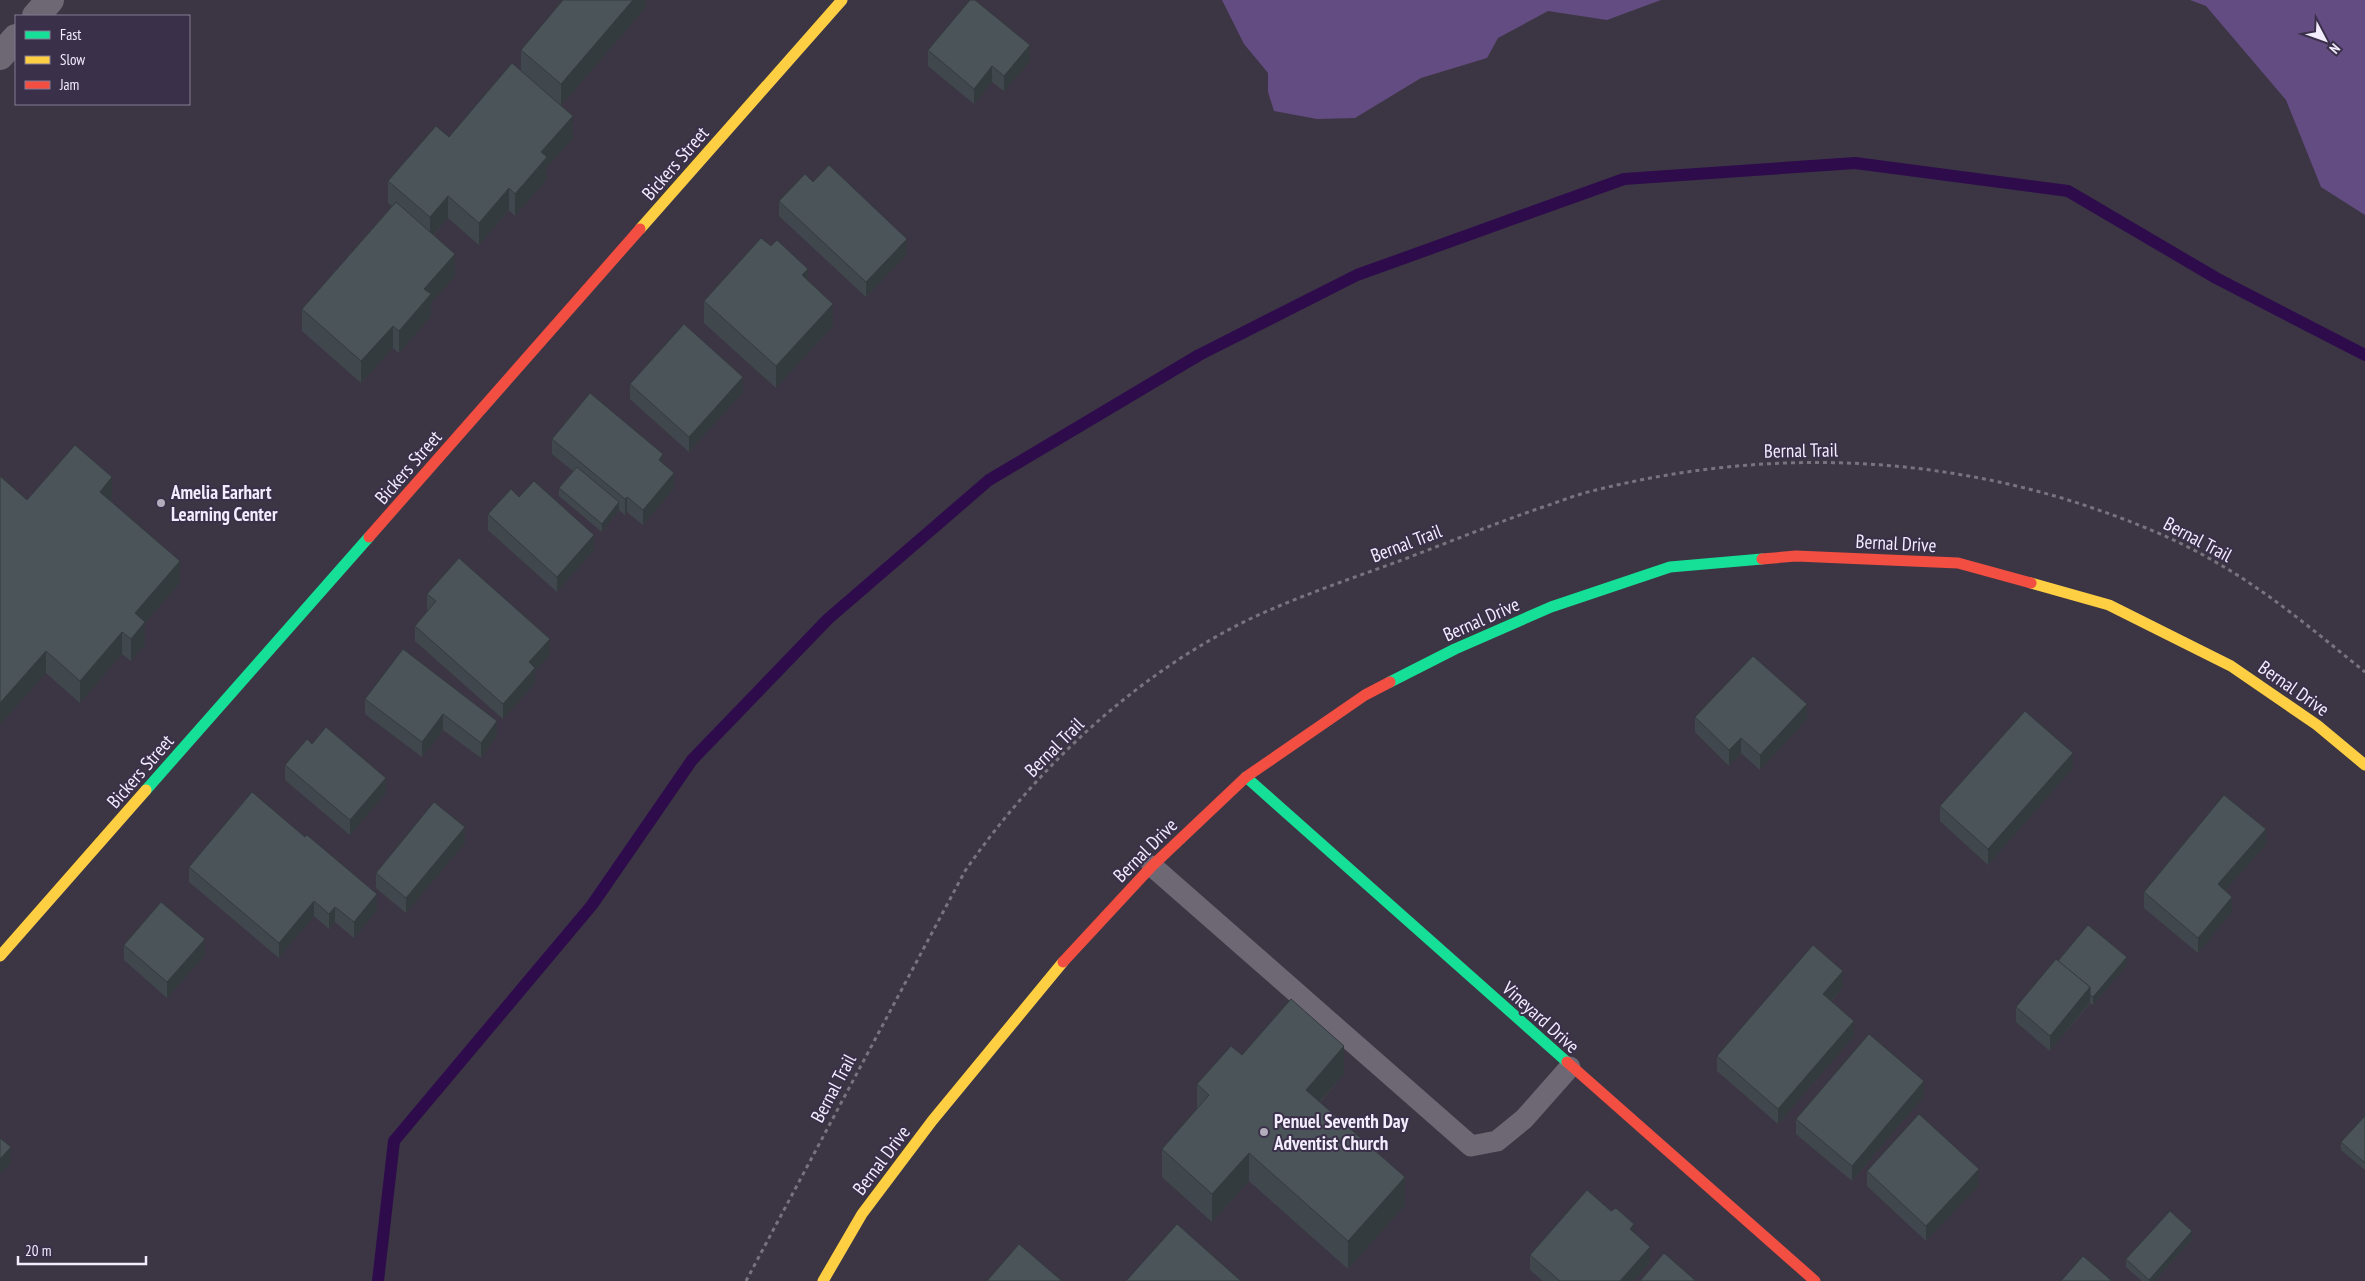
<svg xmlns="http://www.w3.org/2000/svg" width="2365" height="1281" viewBox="0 0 2365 1281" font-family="'PT Sans Narrow',sans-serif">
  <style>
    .green { fill: #634c81 }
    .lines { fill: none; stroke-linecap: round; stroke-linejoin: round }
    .stream { stroke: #2e0c4c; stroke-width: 12 }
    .path { stroke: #78737e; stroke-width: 3; stroke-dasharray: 4 4; stroke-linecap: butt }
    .lane { stroke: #6d6874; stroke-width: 21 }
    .street { stroke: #6d6874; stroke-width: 28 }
    .fast { stroke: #16e098; stroke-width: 11 }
    .slow { stroke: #ffcf43; stroke-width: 11 }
    .jam { stroke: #f24e42; stroke-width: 11 }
    .wall { fill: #40484d }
    .shaded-wall { fill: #343b3e }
    .building { fill: #4b5459; stroke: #343b3e }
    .poi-dot { fill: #b2acbc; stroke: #3b304a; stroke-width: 2 }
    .labels { text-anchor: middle; stroke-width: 4; stroke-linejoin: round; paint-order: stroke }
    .street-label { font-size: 19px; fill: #f2ecfd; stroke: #3b304a }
    .poi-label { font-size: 19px; font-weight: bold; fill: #f2ecfd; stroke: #3b304a; text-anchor: start }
  </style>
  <rect width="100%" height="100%" fill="#3c3644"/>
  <g class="green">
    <polygon points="1222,0 1661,0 1607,20 1548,11 1498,38 1487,58 1421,78 1355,118 1317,119 1274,111 1268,92 1268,73 1244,44"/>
    <polygon points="2190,0 2365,0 2365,215 2321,187 2286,100 2206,6"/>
  </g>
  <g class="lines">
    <polyline class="stream" points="378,1281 394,1141 592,905 692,760 828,619 989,480 1199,355 1357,275 1624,179 1855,163 2068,191 2216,278 2365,355"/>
    <path class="path" d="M 746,1281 L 965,871 C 1038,766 1138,672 1254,617 C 1302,595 1353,578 1402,560 C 1449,542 1496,523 1543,507 C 1561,501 1578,494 1596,490 C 1752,451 1911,453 2065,499 C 2119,516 2170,535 2219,564 C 2271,594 2318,634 2365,672"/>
    <polyline class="lane" points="1152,866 1471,1146 1497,1141 1524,1119 1570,1067"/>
    <g class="street">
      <polyline points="36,16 50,0"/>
      <polyline points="0,56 16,38"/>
    </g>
    <g class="fast">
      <polyline points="1390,682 1455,649 1551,607 1670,567 1762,559"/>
      <polyline points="1246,777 1567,1062"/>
      <polyline points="146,790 369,537"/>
    </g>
    <g class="slow">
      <polyline points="640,229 842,0"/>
      <polyline points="2031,583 2109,605 2231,666 2317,725 2365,765"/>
      <polyline points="0,956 146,790"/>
      <polyline points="823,1281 862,1214 932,1121 1063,962"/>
    </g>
    <g class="jam">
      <polyline points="369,537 640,229"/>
      <polyline points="1762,559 1796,556 1958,563 2031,583"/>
      <polyline points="1063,962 1152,866 1246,777 1365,695 1390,682"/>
      <polyline points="1567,1062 1815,1281"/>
    </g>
  </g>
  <g class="wall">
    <polygon points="646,0 646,7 561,106 573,138 547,167 547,179 515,216 509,210 479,245 448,218 434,235 455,276 431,303 431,316 399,353 393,348 361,383 302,331 302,309 392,206 388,203 388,181 449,137 521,71 521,50"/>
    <polygon points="928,50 1030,61 1004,91 992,82 974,104 928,66"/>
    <polygon points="813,182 907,254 866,297 779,216 779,201"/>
    <polygon points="808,281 833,326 776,388 704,323 704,301"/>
    <polygon points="630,384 743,392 689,452 630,399"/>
    <polygon points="552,439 674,488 643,525 627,512 625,515 619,510 602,532 559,496 559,488 573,471 552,454"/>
    <polygon points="519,497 594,550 557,592 488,530 488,514"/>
    <polygon points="112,499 111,501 180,583 145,623 145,644 131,661 122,654 80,703 46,673 27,500"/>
    <polygon points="427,594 550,655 535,671 535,683 503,719 415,641 415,626 428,610 427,609"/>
    <polygon points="365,699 497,721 497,736 481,758 443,730 422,757 365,714"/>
    <polygon points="1695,717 1807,719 1760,770 1741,753 1729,766 1695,732"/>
    <polygon points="312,744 386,793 350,835 285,780 285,765"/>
    <polygon points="2073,768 1988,865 1940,821 1940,806"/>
    <polygon points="465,843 406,913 376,888 376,873"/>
    <polygon points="2266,844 2225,891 2232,912 2198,953 2144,908 2144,892"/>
    <polygon points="189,867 377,910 354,938 335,922 329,929 314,916 279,958 189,882"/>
    <polygon points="124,945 205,955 167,998 124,960"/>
    <polygon points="2058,961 2127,965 2093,1005 2090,1003 2050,1051 2016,1022 2016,1007"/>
    <polygon points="1843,987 1831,1001 1854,1036 1778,1124 1717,1071 1717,1056"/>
    <polygon points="1242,1055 1344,1074 1320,1102 1405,1205 1348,1269 1249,1181 1212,1222 1162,1177 1162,1149 1197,1109 1197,1084"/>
    <polygon points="1924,1096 1852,1181 1796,1134 1796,1119"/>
    <polygon points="2365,1116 2365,1170 2341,1150 2341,1142"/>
    <polygon points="1867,1171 1979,1185 1926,1241 1867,1186"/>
    <polygon points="1634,1233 1650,1262 1634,1281 1543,1281 1530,1270 1530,1255"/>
    <polygon points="2192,1239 2155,1281 2142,1281 2126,1267 2126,1259"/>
  </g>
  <g class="shaded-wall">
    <polygon points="633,0 646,0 646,7 561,106 561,84"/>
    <polygon points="1030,45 1030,61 1004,91 1004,76"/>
    <polygon points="992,66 992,82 974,104 974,89"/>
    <polygon points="573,116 573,138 547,167 547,179 515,216 515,194 541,152"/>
    <polygon points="509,188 509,210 479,245 479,223"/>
    <polygon points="448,196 448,218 430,239 430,217"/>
    <polygon points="907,239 907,254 866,297 866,282"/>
    <polygon points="455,254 455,276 431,303 431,316 399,353 399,331 424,289"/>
    <polygon points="808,269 808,291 802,275"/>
    <polygon points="833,304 833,326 776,388 776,366"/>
    <polygon points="393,326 393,348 361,383 361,361"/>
    <polygon points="743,377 743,392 689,452 689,437"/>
    <polygon points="663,454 663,469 659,460"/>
    <polygon points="674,473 674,488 643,525 643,510"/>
    <polygon points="112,477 112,499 100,514 100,492"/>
    <polygon points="627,497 627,512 625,515 625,499"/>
    <polygon points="619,502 619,510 602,532 602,524"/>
    <polygon points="594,535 594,550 557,592 557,577"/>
    <polygon points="180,561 180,583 145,623 145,644 131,661 131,639 135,613"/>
    <polygon points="122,632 122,654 80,703 80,681"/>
    <polygon points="550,639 550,655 535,671 535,683 503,719 503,704 529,662"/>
    <polygon points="46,651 46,673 0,725 0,703"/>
    <polygon points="1807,704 1807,719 1760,770 1760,755"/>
    <polygon points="443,714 443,730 422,757 422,742"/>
    <polygon points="497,721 497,736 481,758 481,743"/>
    <polygon points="1741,738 1741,753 1729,766 1729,750"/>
    <polygon points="2073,753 2073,768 1988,865 1988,849"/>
    <polygon points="386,778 386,793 350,835 350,820"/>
    <polygon points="465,827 465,843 406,913 406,898"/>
    <polygon points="2266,829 2266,844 2218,899 2218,884"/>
    <polygon points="377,894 377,910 354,938 354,922"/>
    <polygon points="2232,897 2232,912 2198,953 2198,938"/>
    <polygon points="314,901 314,916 279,958 279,943"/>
    <polygon points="335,907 335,922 329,929 329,914"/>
    <polygon points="205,939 205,955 167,998 167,982"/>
    <polygon points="2127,957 2127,965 2093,1005 2093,997"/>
    <polygon points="1843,971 1843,987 1823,1009 1823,994"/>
    <polygon points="2090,987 2090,1002 2050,1051 2050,1036"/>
    <polygon points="1854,1021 1854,1036 1778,1124 1778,1109"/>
    <polygon points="1344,1046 1344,1074 1306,1117 1306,1090"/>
    <polygon points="1924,1081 1924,1096 1852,1181 1852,1166"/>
    <polygon points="11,1147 11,1163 0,1174 0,1159"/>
    <polygon points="1249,1153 1249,1181 1212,1222 1212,1194"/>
    <polygon points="1979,1169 1979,1185 1926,1241 1926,1226"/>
    <polygon points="1405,1177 1405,1205 1348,1269 1348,1241"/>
    <polygon points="1634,1224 1634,1240 1630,1229"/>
    <polygon points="2192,1231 2192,1239 2155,1281 2149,1281 2149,1280"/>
    <polygon points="1650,1247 1650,1262 1634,1281 1620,1281"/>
  </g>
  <g class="building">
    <polygon points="563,0 633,0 561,84 521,50"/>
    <polygon points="970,0 975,0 1030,45 1004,76 992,66 974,89 928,50"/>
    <polygon points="512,63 573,116 541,152 547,157 515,194 509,188 479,223 448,196 430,217 388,181 436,126 449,137"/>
    <polygon points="829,165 907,239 866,282 779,201 805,174 813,182"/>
    <polygon points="396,202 455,254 424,289 431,294 399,331 393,326 361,361 302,309"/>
    <polygon points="761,238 771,246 777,240 808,269 802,275 833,304 776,366 704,301"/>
    <polygon points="684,324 743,377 689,437 630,384"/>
    <polygon points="590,393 663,454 659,460 674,473 643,510 627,497 625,499 552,439"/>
    <polygon points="75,445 112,477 100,492 180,561 135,613 145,622 131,639 122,632 80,681 46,651 0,703 0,476 27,500"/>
    <polygon points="577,467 619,502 602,524 559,488"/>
    <polygon points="534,481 594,535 557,577 488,514 511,489 519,497"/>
    <polygon points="459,558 550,639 529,662 535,668 503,704 415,626 436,601 427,594"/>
    <polygon points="403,649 497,721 481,743 443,714 422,742 365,699"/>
    <polygon points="1753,656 1807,704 1760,755 1741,738 1729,750 1695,717"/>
    <polygon points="2025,711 2073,753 1988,849 1940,806"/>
    <polygon points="326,727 386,778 350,820 285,765 307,739 312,744"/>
    <polygon points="252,792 305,837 307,835 377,894 354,922 335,907 329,914 314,901 279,943 189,867"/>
    <polygon points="2224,795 2266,829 2218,884 2232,897 2198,938 2144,892"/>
    <polygon points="434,802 465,827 406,898 376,873"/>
    <polygon points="161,902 205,939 167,982 124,945"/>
    <polygon points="2088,925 2127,957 2093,997 2090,995 2090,987 2058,961"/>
    <polygon points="1813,945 1843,971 1823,994 1854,1021 1778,1109 1717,1056"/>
    <polygon points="2056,959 2090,987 2050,1036 2016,1007"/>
    <polygon points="1291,999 1344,1046 1306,1090 1405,1177 1348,1241 1249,1153 1212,1194 1162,1149 1209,1095 1197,1084 1231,1046 1242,1055"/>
    <polygon points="1869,1034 1924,1081 1852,1166 1796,1119"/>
    <polygon points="1919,1114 1979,1169 1926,1226 1867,1171"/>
    <polygon points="2365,1116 2365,1163 2341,1142"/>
    <polygon points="0,1138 11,1147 0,1159"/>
    <polygon points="1587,1190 1611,1211 1616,1208 1634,1224 1630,1229 1650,1247 1620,1281 1560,1281 1530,1255"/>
    <polygon points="2170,1211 2192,1231 2149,1280 2126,1259"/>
    <polygon points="1177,1224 1241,1281 1126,1281"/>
    <polygon points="1019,1244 1062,1281 987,1281"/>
    <polygon points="1664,1253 1696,1281 1640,1281"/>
    <polygon points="2083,1256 2112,1281 2061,1281"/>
  </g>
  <g class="poi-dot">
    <circle cx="161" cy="503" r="5"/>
    <circle cx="1264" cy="1132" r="5"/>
  </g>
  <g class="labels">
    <g class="street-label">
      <text transform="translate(675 163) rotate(-49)" y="7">Bickers Street</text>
      <text transform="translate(1801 450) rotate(-1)" y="7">Bernal Trail</text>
      <text transform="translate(408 467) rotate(-49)" y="7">Bickers Street</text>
      <text transform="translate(2198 539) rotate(28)" y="7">Bernal Trail</text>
      <text transform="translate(1406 543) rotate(-21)" y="7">Bernal Trail</text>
      <text transform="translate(1896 543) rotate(3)" y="7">Bernal Drive</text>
      <text transform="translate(1481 619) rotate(-24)" y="7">Bernal Drive</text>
      <text transform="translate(2294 688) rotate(35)" y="7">Bernal Drive</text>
      <text transform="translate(1054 747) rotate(-45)" y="7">Bernal Trail</text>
      <text transform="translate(140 771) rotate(-49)" y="7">Bickers Street</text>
      <text transform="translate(1145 850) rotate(-45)" y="7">Bernal Drive</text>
      <text transform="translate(1541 1017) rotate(42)" y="7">Vineyard Drive</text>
      <text transform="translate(833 1088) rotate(-62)" y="7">Bernal Trail</text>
      <text transform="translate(881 1160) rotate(-53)" y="7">Bernal Drive</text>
    </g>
    <g class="poi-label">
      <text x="171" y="499">Amelia Earhart<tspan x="171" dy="22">Learning Center</tspan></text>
      <text x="1274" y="1128">Penuel Seventh Day<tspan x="1274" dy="22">Adventist Church</tspan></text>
    </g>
  </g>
  <rect x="15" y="15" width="175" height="90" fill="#3b304a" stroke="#847b92"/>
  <rect x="25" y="31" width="25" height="8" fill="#16e098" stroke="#847b92"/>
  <text x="60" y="40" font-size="15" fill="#f2ecfd">Fast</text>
  <rect x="25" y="56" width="25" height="8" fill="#ffcf43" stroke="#847b92"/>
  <text x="60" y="65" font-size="15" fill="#f2ecfd">Slow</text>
  <rect x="25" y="81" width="25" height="8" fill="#f24e42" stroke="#847b92"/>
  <text x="60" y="90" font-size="15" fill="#f2ecfd">Jam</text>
  <g transform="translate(2325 40) rotate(131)" stroke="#3b304a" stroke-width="4" paint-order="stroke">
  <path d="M0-4L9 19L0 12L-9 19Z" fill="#f2ecfd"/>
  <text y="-8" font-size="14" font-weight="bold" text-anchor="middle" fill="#f2ecfd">N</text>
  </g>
  <path d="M18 1256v8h128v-8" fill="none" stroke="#f2ecfd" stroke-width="2.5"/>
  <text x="25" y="1256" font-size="15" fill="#f2ecfd" stroke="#3b304a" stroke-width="4" paint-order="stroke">20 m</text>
</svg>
